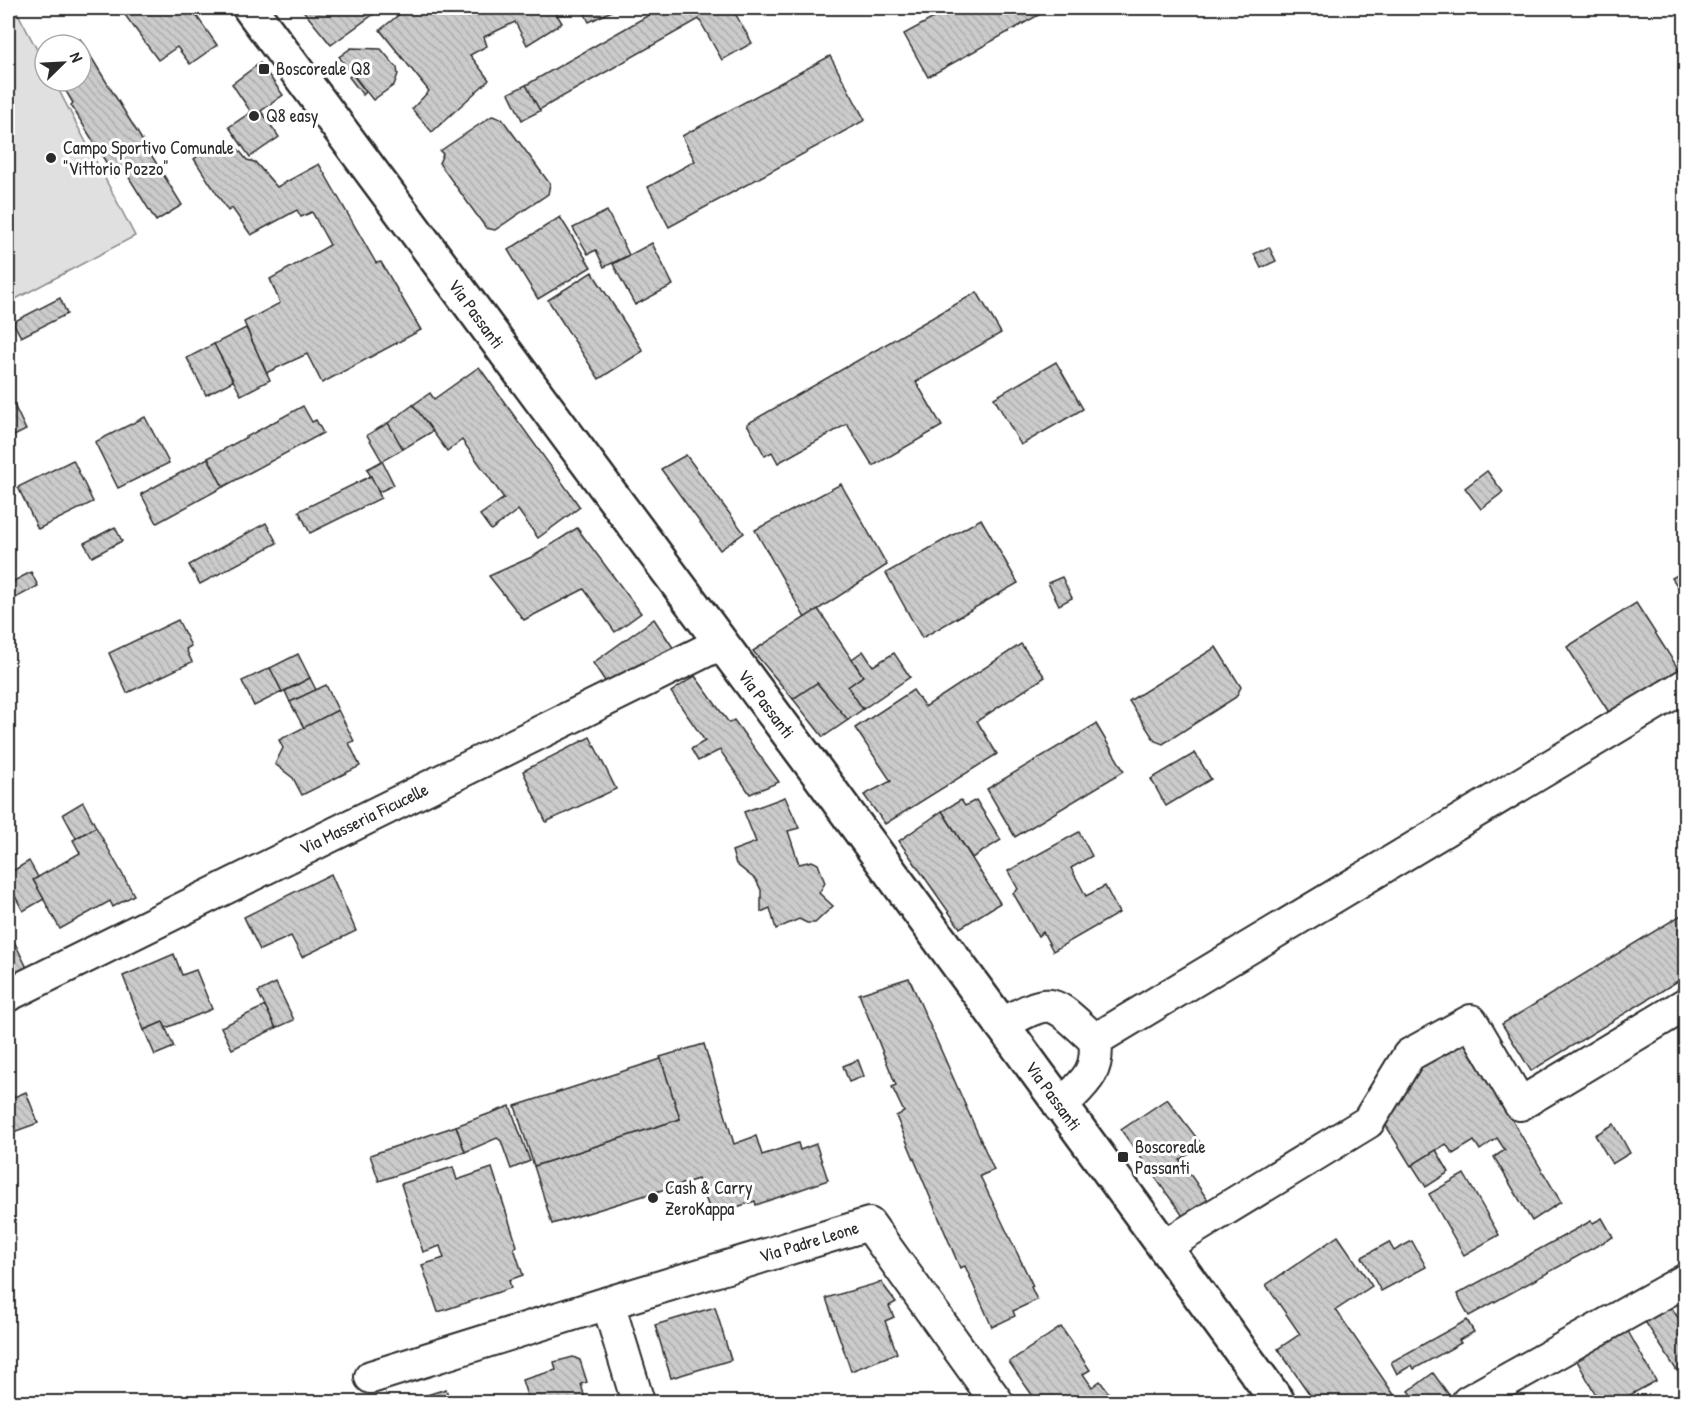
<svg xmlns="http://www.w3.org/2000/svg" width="1693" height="1410" viewBox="0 0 1693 1410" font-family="'Patrick Hand',sans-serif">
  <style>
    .pitch { fill: #e0e0e0; stroke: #868686; stroke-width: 1.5 }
    .building { fill: url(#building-back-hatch); stroke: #2b2b2b; stroke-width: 1.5 }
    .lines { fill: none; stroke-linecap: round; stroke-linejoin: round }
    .minor-casing { stroke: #2b2b2b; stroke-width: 36 }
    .secondary-casing { stroke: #2b2b2b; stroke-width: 38 }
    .minor { stroke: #fff; stroke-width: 32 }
    .secondary { stroke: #fff; stroke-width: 33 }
    .poi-dot { fill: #2b2b2b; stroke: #fff; stroke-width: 2 }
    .labels { text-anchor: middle; stroke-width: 6; stroke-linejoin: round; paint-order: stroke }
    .poi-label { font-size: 18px; fill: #2b2b2b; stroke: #fff; text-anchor: start }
    .street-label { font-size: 18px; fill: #2b2b2b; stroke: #fff }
  </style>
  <defs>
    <pattern id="building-back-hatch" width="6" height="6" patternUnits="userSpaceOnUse" patternTransform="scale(1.5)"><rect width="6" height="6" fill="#cbcbcb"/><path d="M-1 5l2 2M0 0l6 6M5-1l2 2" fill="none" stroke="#aeaeae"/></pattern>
  </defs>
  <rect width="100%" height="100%" fill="#fff"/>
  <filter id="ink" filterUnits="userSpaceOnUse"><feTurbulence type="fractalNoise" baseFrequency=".0167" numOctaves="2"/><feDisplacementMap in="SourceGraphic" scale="12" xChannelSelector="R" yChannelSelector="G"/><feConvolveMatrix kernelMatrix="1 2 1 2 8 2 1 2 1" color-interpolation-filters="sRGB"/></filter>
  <g filter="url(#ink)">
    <polygon class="pitch" points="8,8 15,8 45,65 45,81 54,81 135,236 8,303"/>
    <g class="building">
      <polygon points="136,8 191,8 217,45 190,64 177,47 158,60 125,15"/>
      <polygon points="301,8 376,8 378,11 331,45"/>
      <polygon points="407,8 433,8 439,14 449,8 553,8 562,23 527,45 515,22 484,37 487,46 470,55 489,80 432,132 412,109 429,91 380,30"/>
      <polygon points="582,8 618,8 589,22"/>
      <polygon points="661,8 732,8 752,43 722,60 699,19 539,110 526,85"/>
      <polygon points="952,8 1051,8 928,77 904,34"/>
      <polygon points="80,39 182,205 156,221 125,171 115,177 71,105 73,103 60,81 81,81 81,45 70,45"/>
      <polygon points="351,48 381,49 397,68 398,74 394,85 373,100 339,57"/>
      <polygon points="830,56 865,120 669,227 648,187 695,161 682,136"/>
      <polygon points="260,63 283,95 261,111 279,137 250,157 229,127 251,112 232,84"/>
      <polygon points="352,74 366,92 363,95 349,77"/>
      <polygon points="526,85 540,111 522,120 509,93"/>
      <polygon points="492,116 502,119 550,184 548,194 495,230 486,228 439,163 443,154 440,151"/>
      <polygon points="218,142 227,154 237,148 247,160 255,162 277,187 319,164 376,263 381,262 421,330 322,383 307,354 266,373 244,322 280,303 270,279 330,245 312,212 301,217 297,210 251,235 232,208 228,211 194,159"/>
      <polygon points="607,211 629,255 604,267 596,250 588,254 573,228"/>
      <polygon points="560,217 591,267 538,299 508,250"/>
      <polygon points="652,243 673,285 635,305 613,264"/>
      <polygon points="1269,247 1276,261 1261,268 1254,254"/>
      <polygon points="592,272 643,351 599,379 548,300"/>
      <polygon points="977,292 1001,333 916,382 942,426 873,466 847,424 778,463 772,452 765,456 747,424"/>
      <polygon points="60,298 67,314 21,337 13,322"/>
      <polygon points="246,328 270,380 241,395 214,344"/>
      <polygon points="214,344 233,381 206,395 187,358"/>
      <polygon points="1056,362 1083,409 1021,445 994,398"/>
      <polygon points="479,367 580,507 538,538 518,510 491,530 480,515 504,498 462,440 447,451 413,405 430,393 434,399"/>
      <polygon points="14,405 26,430 8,439 8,409"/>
      <polygon points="413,405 433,431 403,449 388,423"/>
      <polygon points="303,406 312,422 316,420 323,433 223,487 208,458"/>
      <polygon points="145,417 169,463 118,488 95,442"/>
      <polygon points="388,423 403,449 382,461 367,435"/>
      <polygon points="686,455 744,533 720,550 661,469"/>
      <polygon points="208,458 223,487 157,523 141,494"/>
      <polygon points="73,460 93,502 38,529 18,487"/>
      <polygon points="382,461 394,485 379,492 367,469"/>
      <polygon points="1487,471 1503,492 1481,509 1465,488"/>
      <polygon points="371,476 381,498 310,533 299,511"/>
      <polygon points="841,484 887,565 805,618 755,530"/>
      <polygon points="981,519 1018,583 922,638 886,573"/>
      <polygon points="266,523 277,543 200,584 189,565"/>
      <polygon points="115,527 122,541 92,557 84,543"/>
      <polygon points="577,528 641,613 615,632 584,589 524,620 489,576 534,556"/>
      <polygon points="1686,570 1686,599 1672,578"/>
      <polygon points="31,572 38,586 8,602 8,584"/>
      <polygon points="1062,577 1072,598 1059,605 1048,583"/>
      <polygon points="1636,603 1679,670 1610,714 1567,647"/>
      <polygon points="818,609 863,676 848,687 863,709 848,720 817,683 793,699 753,651"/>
      <polygon points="654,619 678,655 611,690 593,663"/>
      <polygon points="178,620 191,646 186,649 192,662 127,693 109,653"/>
      <polygon points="1021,644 1045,677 977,721 997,754 885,824 864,795 891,781 855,728 913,690 925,707"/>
      <polygon points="1216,647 1241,687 1236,697 1163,744 1155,741 1129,701"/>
      <polygon points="863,651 873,666 894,653 910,677 863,709 848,687 863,676 852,659"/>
      <polygon points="298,654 310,678 282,692 270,668"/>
      <polygon points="270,668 282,692 254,706 242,681"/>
      <polygon points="695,676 729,723 734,720 779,782 750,794 720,750 698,761 691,749 705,741 671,692"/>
      <polygon points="310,678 316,690 290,702 285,691"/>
      <polygon points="817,683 848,720 823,737 793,699"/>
      <polygon points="326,685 338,710 304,728 290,702"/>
      <polygon points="338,710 354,741 349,743 360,766 302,795 293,778 275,764 283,748 279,740"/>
      <polygon points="1096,724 1124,771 1015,837 987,789"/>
      <polygon points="590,737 616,789 546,822 523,771"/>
      <polygon points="1195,753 1211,779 1166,806 1151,779"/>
      <polygon points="785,797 799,828 788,831 799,864 812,861 818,864 825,883 819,893 833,906 815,923 807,923 799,919 776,929 770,908 761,912 761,890 756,880 736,864 732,851 756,842 744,812"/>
      <polygon points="961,800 965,806 976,800 1001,840 972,858 942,811"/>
      <polygon points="83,802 96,827 76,838 63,814"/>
      <polygon points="942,811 1000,903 960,928 899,841"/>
      <polygon points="96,827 134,895 113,907 110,901 60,929 33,880 80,853 73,840"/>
      <polygon points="1079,832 1092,856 1071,868 1086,896 1105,886 1119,913 1053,951 1043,932 1038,936 1013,893 1018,889 1008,871"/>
      <polygon points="29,861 38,877 33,880 44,899 23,911 8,883 8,874"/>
      <polygon points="331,874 356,931 302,957 291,936 260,950 244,917"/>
      <polygon points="1686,912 1686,976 1531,1071 1502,1024"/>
      <polygon points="8,929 28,970 8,980"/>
      <polygon points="174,954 182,975 196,970 212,1009 166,1028 163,1022 144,1030 123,976"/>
      <polygon points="909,978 994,1170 980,1176 1033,1286 1031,1287 1037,1300 1013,1311 1015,1316 992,1327 965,1266 960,1268 896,1116 904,1112 892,1087 896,1085 859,994"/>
      <polygon points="276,983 294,1020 276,1028 258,992"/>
      <polygon points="265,1006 276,1028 232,1049 221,1027"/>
      <polygon points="163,1022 174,1047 155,1055 144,1030"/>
      <polygon points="1463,1038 1561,1202 1532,1221 1494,1157 1505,1150 1497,1138 1480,1150 1474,1141 1453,1154 1446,1144 1411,1166 1380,1116 1433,1047"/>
      <polygon points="704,1044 734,1144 756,1136 762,1155 798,1143 800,1150 816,1144 828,1180 756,1205 755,1201 712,1215 698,1179 552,1224 534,1166 680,1119 660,1057"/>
      <polygon points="661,1059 680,1119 534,1166 515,1106"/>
      <polygon points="858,1060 864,1076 849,1082 843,1066"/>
      <polygon points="8,1081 14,1097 26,1092 38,1123 8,1134"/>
      <polygon points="1167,1099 1202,1145 1180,1160 1208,1200 1183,1216 1121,1130"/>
      <polygon points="510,1106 530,1161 511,1169 501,1141 497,1138 465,1152 456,1126"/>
      <polygon points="1614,1124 1630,1153 1612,1164 1595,1135"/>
      <polygon points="456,1126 465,1152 379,1181 370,1155"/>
      <polygon points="1436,1150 1449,1172 1426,1187 1412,1165"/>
      <polygon points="453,1167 457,1180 492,1168 517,1246 514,1248 523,1275 509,1280 511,1288 438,1312 422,1265 444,1258 440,1246 423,1252 401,1184"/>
      <polygon points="1464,1174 1499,1235 1464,1255 1429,1194"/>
      <polygon points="1602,1218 1613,1237 1469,1316 1457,1294 1591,1221 1593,1223"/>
      <polygon points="1338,1236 1372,1286 1336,1310 1399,1402 1315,1402 1278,1349 1300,1334 1266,1285"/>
      <polygon points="1412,1241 1426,1267 1381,1291 1362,1257 1389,1242 1394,1251"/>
      <polygon points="881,1282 896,1302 889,1306 894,1317 885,1321 897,1353 851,1371 826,1298"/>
      <polygon points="1669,1304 1686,1329 1686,1365 1677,1371 1644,1320"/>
      <polygon points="715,1307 731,1360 671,1378 655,1325"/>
      <polygon points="1467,1320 1474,1332 1459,1340 1461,1343 1414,1369 1412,1365 1397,1374 1391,1362"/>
      <polygon points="1625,1326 1656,1381 1617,1402 1600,1402 1576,1359"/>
      <polygon points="1061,1327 1090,1370 1083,1374 1092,1387 1100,1381 1115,1402 1037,1402 1009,1362"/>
      <polygon points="573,1357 580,1360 587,1382 581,1384 586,1402 529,1402 522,1380 556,1370 554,1362"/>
      <polygon points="1433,1373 1452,1399 1447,1402 1417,1402 1409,1391"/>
      <polygon points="446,1389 450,1402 405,1402"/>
    </g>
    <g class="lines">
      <g class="minor-casing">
        <g id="minor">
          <polyline points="8,995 721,643"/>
          <path d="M 1001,1025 C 1055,995 1050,1000 1095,1040"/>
          <path d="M 1060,1107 C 1082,1084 1100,1074 1095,1040 L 1686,685"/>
          <polyline points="1165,1246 1368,1122 1409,1055 1471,1021 1520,1104 1686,1004"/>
          <polyline points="371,1377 608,1303"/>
          <polyline points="638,1402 608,1303 869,1224 997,1402"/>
          <polyline points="1468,1402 1686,1280"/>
        </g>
      </g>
      <g class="secondary-casing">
        <polyline id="secondary" points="250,8 820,776 1278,1402"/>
      </g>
      <use href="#minor" class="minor"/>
      <use href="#secondary" class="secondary"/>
    </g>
  </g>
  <g class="poi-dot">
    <rect x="258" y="63" width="12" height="12" rx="3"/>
    <circle cx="254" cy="116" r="6"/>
    <circle cx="51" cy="158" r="6"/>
    <rect x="1117" y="1151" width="12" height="12" rx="3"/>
    <circle cx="653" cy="1198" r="6"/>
  </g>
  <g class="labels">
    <g class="poi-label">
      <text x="276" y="75">Boscoreale Q8</text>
      <text x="266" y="122">Q8 easy</text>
      <text x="63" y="154">Campo Sportivo Comunale<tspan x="63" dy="21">"Vittorio Pozzo"</tspan></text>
      <text x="1135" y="1153">Boscoreale<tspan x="1135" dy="21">Passanti</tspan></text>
      <text x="665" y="1194">Cash &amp; Carry<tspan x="665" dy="21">ZeroKappa</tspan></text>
    </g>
    <g class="street-label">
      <text transform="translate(476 314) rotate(54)" y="6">Via Passanti</text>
      <text transform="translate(766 704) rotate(53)" y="6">Via Passanti</text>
      <text transform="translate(364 819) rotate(-26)" y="6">Via Masseria Ficucelle</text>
      <text transform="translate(1053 1096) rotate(54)" y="6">Via Passanti</text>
      <text transform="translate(809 1242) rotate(-17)" y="6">Via Padre Leone</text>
    </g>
  </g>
  <rect width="1693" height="1410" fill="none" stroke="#fff" stroke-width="30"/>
  <rect x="15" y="15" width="1663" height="1380" fill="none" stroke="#2b2b2b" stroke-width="2" filter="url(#ink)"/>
  <g transform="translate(63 63) rotate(66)"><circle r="28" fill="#ffffff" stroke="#aaaaaa" stroke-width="1.5"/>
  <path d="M0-4.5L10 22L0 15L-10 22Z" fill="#2b2b2b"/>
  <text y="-9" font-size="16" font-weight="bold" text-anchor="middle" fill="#2b2b2b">N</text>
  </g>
</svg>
